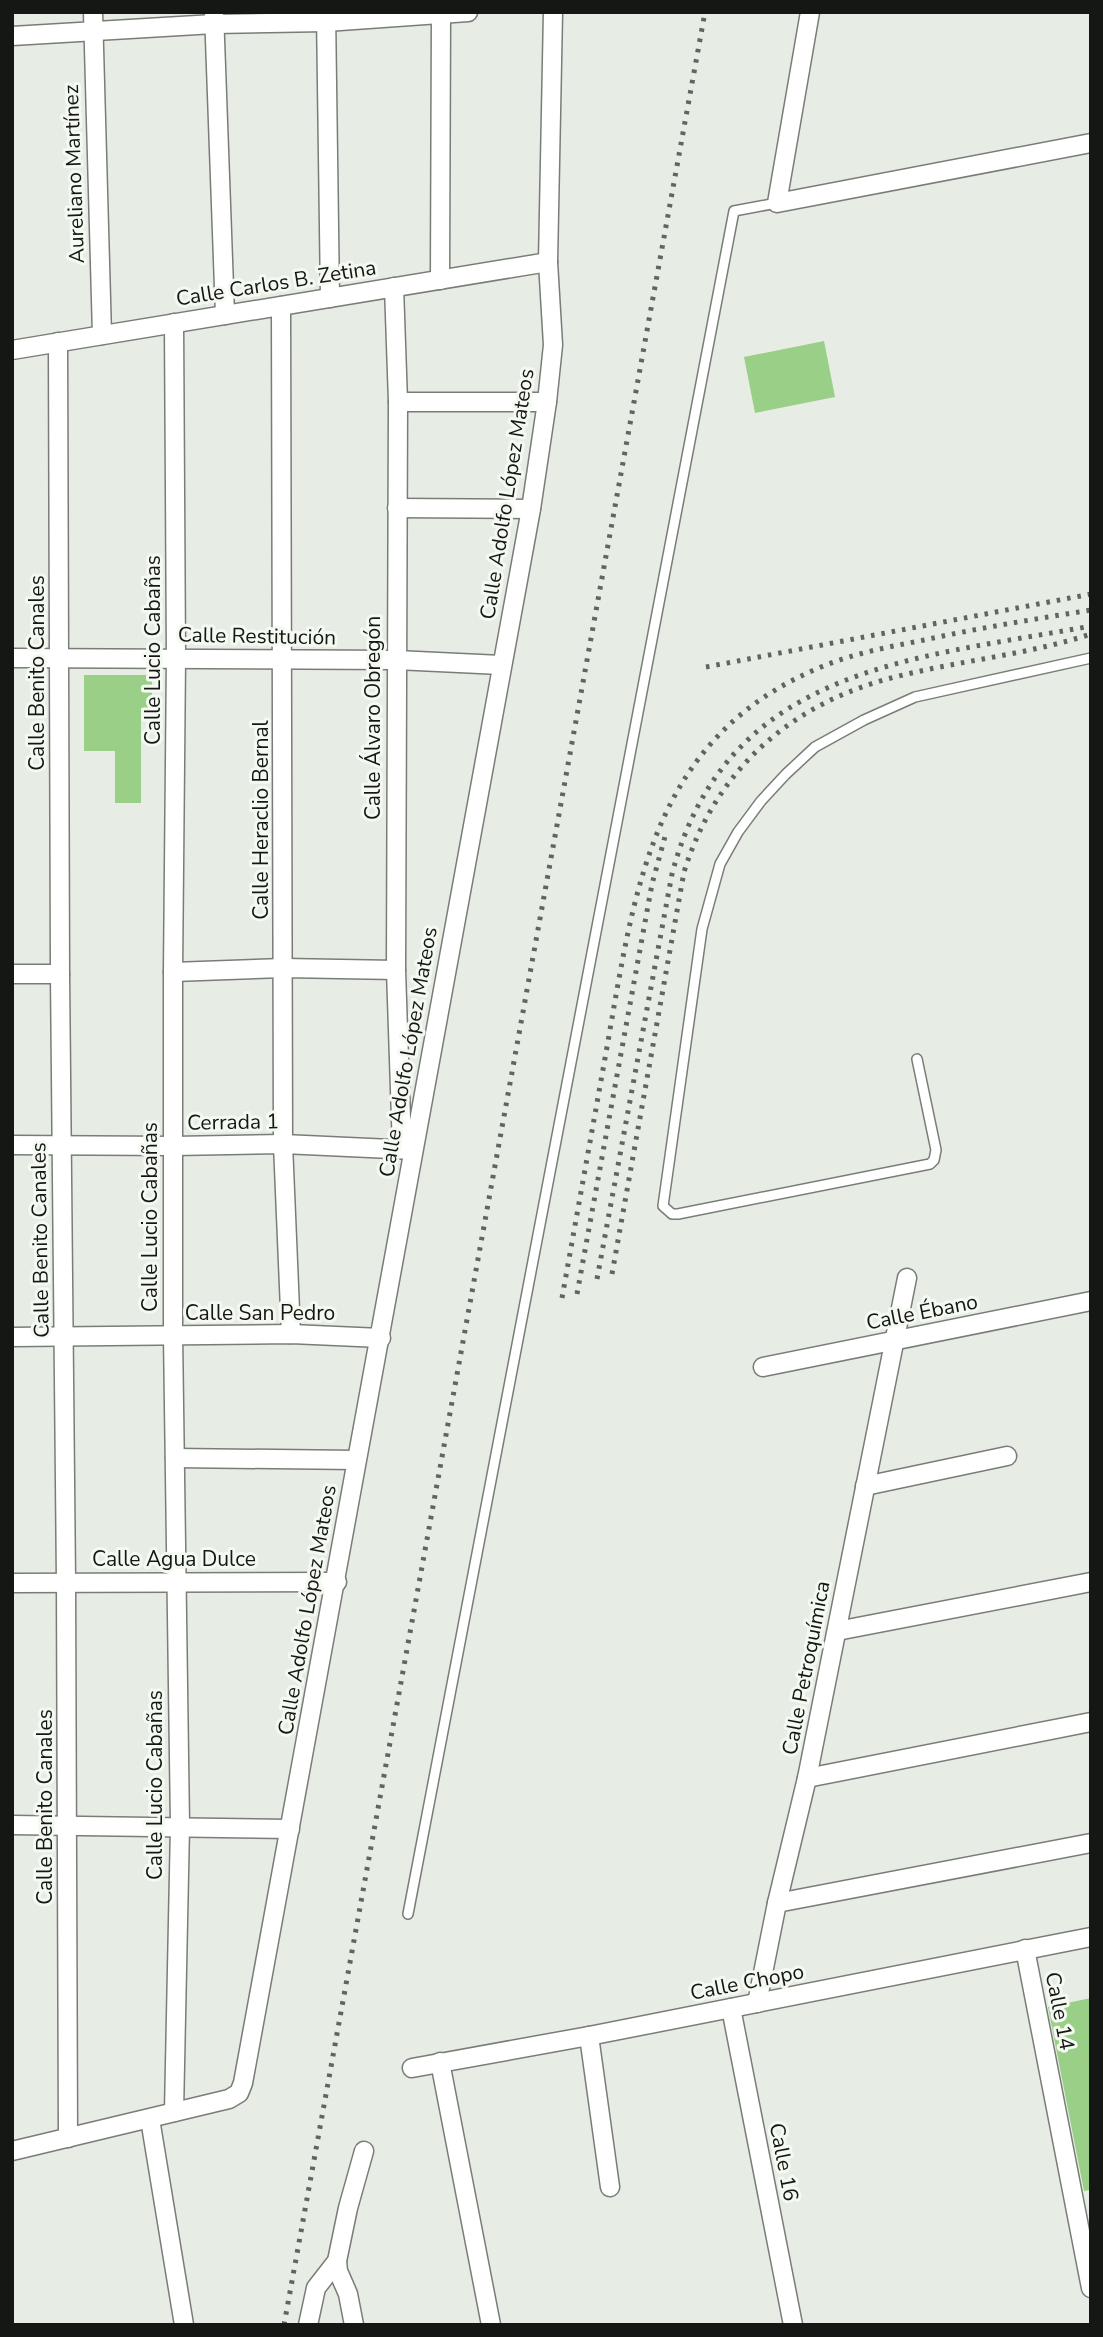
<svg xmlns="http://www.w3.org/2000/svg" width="1103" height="2337" viewBox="0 0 1103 2337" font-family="'Nunito Sans',sans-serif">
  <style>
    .building { fill: #99cf86 }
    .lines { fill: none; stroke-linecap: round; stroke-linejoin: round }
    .lane-casing { stroke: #797d77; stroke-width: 12 }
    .street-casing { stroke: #797d77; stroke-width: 21 }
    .lane { stroke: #fff; stroke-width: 9 }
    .street { stroke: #fff; stroke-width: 18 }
    .rail { stroke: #616460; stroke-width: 5; stroke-dasharray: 3.5 7; stroke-linecap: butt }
    .labels { text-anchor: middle; stroke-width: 6; stroke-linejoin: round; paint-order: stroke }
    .street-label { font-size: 21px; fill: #151714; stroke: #f4f9f2 }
  </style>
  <rect width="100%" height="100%" fill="#e7ece5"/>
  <g class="building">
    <polygon points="824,341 835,397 755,413 744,357"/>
    <polygon points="84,675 152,675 152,708 141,708 141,803 115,803 115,751 84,751"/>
    <polygon points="1091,1998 1091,2190 1084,2191 1048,2007"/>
  </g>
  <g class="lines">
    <g class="lane-casing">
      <g id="lane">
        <polyline points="917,1059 936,1150 934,1160 930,1164 678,1214 672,1214 663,1206 702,929 720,864 738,832 761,801 786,774 815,747 864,720 915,697 1091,658"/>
        <polyline points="408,1914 734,211 777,203"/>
      </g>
    </g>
    <g class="street-casing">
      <g id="street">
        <polyline points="93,12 102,335"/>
        <polyline points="214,12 225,315"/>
        <polyline points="326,12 330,298"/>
        <polyline points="810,12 777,203 1091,143"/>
        <polyline points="12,36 214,24 326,22 468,12"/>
        <polyline points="440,280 441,12"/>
        <polyline points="394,287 398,402 396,970 402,1149"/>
        <polyline points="281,306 283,1144 291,1334"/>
        <polyline points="174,323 176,658 173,972 173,1335 180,1826 174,2112"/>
        <polyline points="58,342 60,974 66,1582 68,2138"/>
        <polyline points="12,350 548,262"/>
        <polyline points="398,402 547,402"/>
        <polyline points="397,508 531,509"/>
        <polyline points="12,658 396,660 501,665"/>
        <polyline points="173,972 284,968 396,970"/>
        <polyline points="12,974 60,974"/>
        <polyline points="12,1145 174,1146 283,1144 413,1150"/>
        <polyline points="12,1337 291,1334 381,1338"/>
        <polyline points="763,1367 1091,1301"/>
        <polyline points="175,1458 356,1460"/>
        <polyline points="865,1486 1007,1456"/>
        <polyline points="12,1583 337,1582"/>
        <polyline points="837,1631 1091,1582"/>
        <polyline points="807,1778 1091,1722"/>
        <polyline points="12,1825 290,1829"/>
        <polyline points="777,1903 1091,1843"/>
        <polyline points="1025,1949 1091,2288"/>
        <polyline points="757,2003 777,1903 807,1778 907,1278"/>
        <polyline points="731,2008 793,2325"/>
        <polyline points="589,2036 610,2187"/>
        <polyline points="440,2062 491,2325"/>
        <polyline points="412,2068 589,2036 1091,1937"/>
        <polyline points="150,2119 184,2325"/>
        <polyline points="12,2151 229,2099 239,2093 243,2083 531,509 547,402 553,345 548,262 553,12"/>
        <polyline points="337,2261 338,2271 348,2294 354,2325"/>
        <polyline points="308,2325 316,2288 337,2261 348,2208 364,2151"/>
      </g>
    </g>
    <use href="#lane" class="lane"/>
    <use href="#street" class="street"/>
    <g class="rail">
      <polyline points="706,667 1091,594"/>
      <path d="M 612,1274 L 684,872 C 717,766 795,700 903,675 C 965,660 1030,654 1091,634"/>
      <path d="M 597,1279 L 672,874 C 727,666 913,659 1091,626"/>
      <polyline points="577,1294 652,884 666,833"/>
      <path d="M 562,1298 C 577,1214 592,1131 607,1047 C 635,888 652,737 821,667 C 854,653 889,647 924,640 C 979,628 1035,619 1091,610"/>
      <polyline points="284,2325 705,12"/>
    </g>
  </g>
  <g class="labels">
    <g class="street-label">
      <text transform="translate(74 174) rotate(-92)" y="7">Aureliano Martínez</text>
      <text transform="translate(276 283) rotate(-9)" y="7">Calle Carlos B. Zetina</text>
      <text transform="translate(507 494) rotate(-81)" y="7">Calle Adolfo López Mateos</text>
      <text transform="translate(257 636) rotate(1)" y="7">Calle Restitución</text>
      <text transform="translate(153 650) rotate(-90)" y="7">Calle Lucio Cabañas</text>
      <text transform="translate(37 673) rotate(-90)" y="7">Calle Benito Canales</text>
      <text transform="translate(373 718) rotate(-90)" y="7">Calle Álvaro Obregón</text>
      <text transform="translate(261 820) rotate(-90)" y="7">Calle Heraclio Bernal</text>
      <text transform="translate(408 1052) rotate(-80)" y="7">Calle Adolfo López Mateos</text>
      <text transform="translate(233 1122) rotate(-1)" y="7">Cerrada 1</text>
      <text transform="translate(150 1217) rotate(-90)" y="7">Calle Lucio Cabañas</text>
      <text transform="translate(40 1240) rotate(-91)" y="7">Calle Benito Canales</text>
      <text transform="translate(922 1312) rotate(-11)" y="7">Calle Ébano</text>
      <text x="260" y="1320">Calle San Pedro</text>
      <text x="174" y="1566">Calle Agua Dulce</text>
      <text transform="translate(307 1610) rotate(-80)" y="7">Calle Adolfo López Mateos</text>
      <text transform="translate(806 1668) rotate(-79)" y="7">Calle Petroquímica</text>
      <text transform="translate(155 1785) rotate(-90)" y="7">Calle Lucio Cabañas</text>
      <text transform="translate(45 1807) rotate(-90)" y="7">Calle Benito Canales</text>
      <text transform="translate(747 1982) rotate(-11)" y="7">Calle Chopo</text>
      <text transform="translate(1060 2011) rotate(79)" y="7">Calle 14</text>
      <text transform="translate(784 2162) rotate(79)" y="7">Calle 16</text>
    </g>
  </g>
  <rect width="1103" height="2337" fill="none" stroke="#151714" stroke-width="28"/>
</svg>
